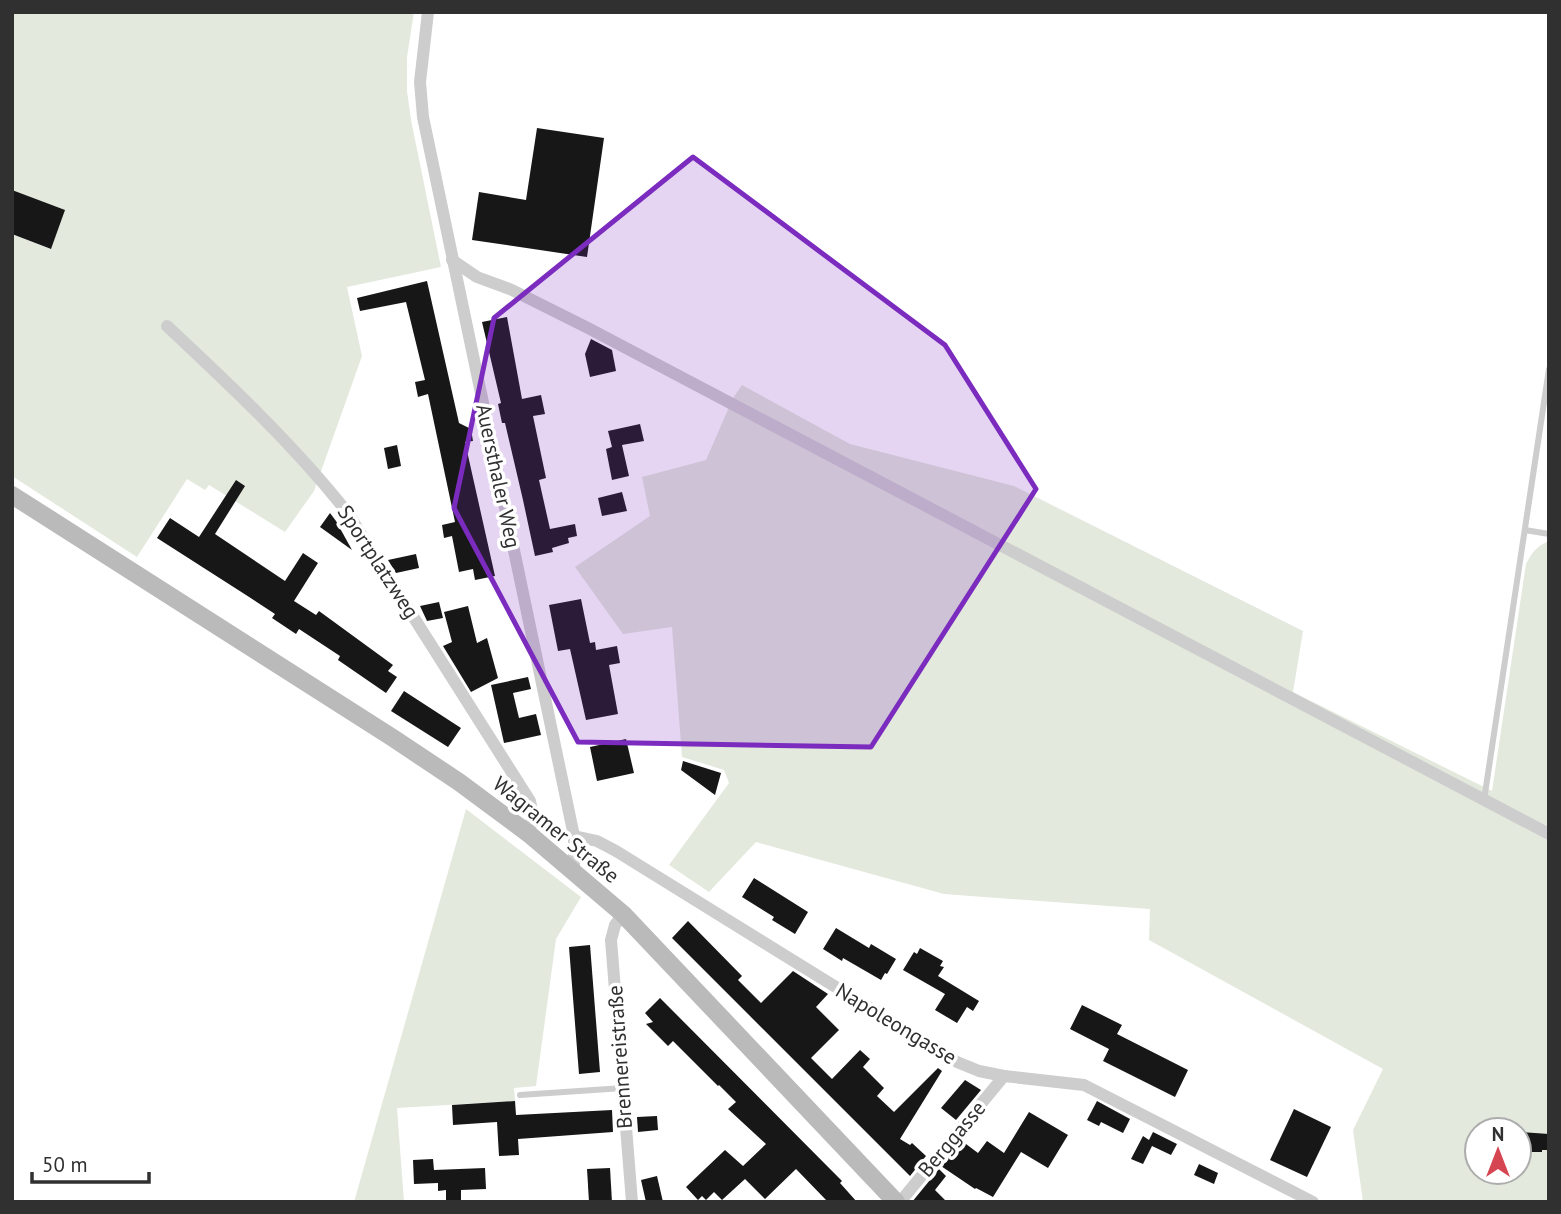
<svg xmlns="http://www.w3.org/2000/svg" width="1561" height="1214" viewBox="0 0 1561 1214" font-family="'PT Sans',sans-serif">
  <style>
    .green { fill: #e3e9dd; fill-rule: evenodd }
    .building { fill: #171717 }
    .lines { fill: none; stroke-linecap: round; stroke-linejoin: round }
    .service { stroke: #cdcdcd; stroke-width: 6 }
    .minor { stroke: #cdcdcd; stroke-width: 12 }
    .secondary { stroke: #bababa; stroke-width: 18 }
    .marked { fill: #7b2cbf; fill-opacity: 0.2; stroke: #7b2cbf; stroke-width: 5; stroke-linejoin: round }
    .labels { text-anchor: middle; stroke-width: 7; stroke-linejoin: round; paint-order: stroke }
    .street-label { font-size: 21px; fill: #303030; stroke: #fff }
  </style>
  <rect width="100%" height="100%" fill="#fff"/>
  <g class="green">
    <polygon points="12,12 414,12 407,57 407,91 411,120 441,267 347,287 362,356 314,491 285,532 209,485 205,490 187,479 137,557 12,476 12,232 15,235 50,249 60,224 12,205"/>
    <path d="M 742,385 L 850,444 L 1014,486 L 1303,631 L 1293,692 L 1492,791 L 1526,564 C 1532,552 1537,546 1549,541 L 1549,1202 L 1363,1202 L 1353,1130 L 1383,1069 L 1149,940 L 1150,909 L 944,894 L 756,842 L 709,892 L 669,865 L 729,783 L 724,770 L 682,757 L 672,627 L 623,634 L 575,567 L 650,516 L 642,477 L 706,460 L 733,398 ZM 1477,1130 L 1519,1130 L 1519,1172 L 1477,1172 Z"/>
    <polygon points="466,809 581,897 556,939 536,1086 514,1088 515,1101 397,1108 404,1202 354,1202"/>
  </g>
  <g class="building">
    <polygon points="537,128 604,138 587,257 472,240 479,192 526,200"/>
    <polygon points="12,190 65,210 51,249 12,234"/>
    <polygon points="427,281 459,423 471,429 473,441 465,442 495,576 475,580 473,569 459,572 452,536 444,538 442,525 455,522 428,394 418,397 415,382 425,380 406,302 360,311 357,298"/>
    <polygon points="507,317 522,399 541,395 545,414 533,416 546,478 539,480 550,529 575,524 577,536 568,538 569,543 552,548 553,552 535,556 523,500 505,423 502,423 498,404 501,403 482,322"/>
    <polygon points="591,339 612,350 616,371 590,377 585,354"/>
    <polygon points="640,424 644,441 622,445 629,476 612,480 606,449 612,447 608,431"/>
    <polygon points="397,445 401,466 388,469 384,448"/>
    <polygon points="236,480 245,486 215,534 285,581 303,553 318,563 294,601 316,615 319,611 393,665 388,671 397,677 386,693 338,660 340,656 299,629 296,634 272,618 275,614 246,595 157,538 170,518 199,537"/>
    <polygon points="622,492 627,511 602,516 598,498"/>
    <polygon points="330,513 336,521 352,550 320,527"/>
    <polygon points="416,554 419,568 396,573 388,560"/>
    <polygon points="581,599 590,643 595,642 596,650 617,646 620,663 609,665 618,714 586,720 570,649 558,651 549,605"/>
    <polygon points="439,602 443,618 427,621 420,606"/>
    <polygon points="468,606 477,643 487,638 498,678 471,692 443,646 452,642 444,612"/>
    <polygon points="528,677 531,689 513,693 519,718 536,714 541,735 504,743 491,685"/>
    <polygon points="404,691 461,728 448,747 391,711"/>
    <polygon points="626,739 634,773 597,781 590,747"/>
    <polygon points="683,761 721,773 715,795 681,770"/>
    <polygon points="754,878 808,912 795,934 772,920 774,917 742,897"/>
    <polygon points="688,921 742,976 738,980 761,1003 793,971 828,994 816,1007 839,1030 811,1058 832,1079 860,1050 870,1059 863,1067 884,1088 877,1096 894,1112 938,1068 942,1071 900,1139 910,1145 912,1143 926,1156 910,1176 672,938"/>
    <polygon points="836,928 869,948 871,944 896,959 887,974 885,973 881,980 843,958 842,961 823,949"/>
    <polygon points="590,945 600,1072 579,1074 569,947"/>
    <polygon points="920,948 943,961 940,966 944,967 938,976 979,1001 973,1011 967,1007 957,1023 935,1010 945,994 903,970 914,952 917,954"/>
    <polygon points="660,998 842,1181 840,1183 857,1202 828,1202 796,1169 765,1199 745,1179 722,1200 714,1192 706,1200 702,1196 698,1200 686,1187 725,1150 743,1166 766,1144 728,1109 736,1102 719,1085 718,1086 673,1041 668,1046 646,1024 653,1022 645,1013"/>
    <polygon points="1082,1005 1122,1025 1117,1034 1188,1070 1175,1097 1103,1061 1109,1049 1070,1029"/>
    <polygon points="965,1080 981,1090 956,1120 941,1108"/>
    <polygon points="515,1101 516,1115 612,1110 613,1132 518,1139 519,1155 499,1156 497,1122 453,1125 452,1105"/>
    <polygon points="1097,1101 1130,1119 1123,1133 1101,1122 1099,1126 1087,1120"/>
    <polygon points="1294,1109 1331,1127 1307,1177 1270,1160"/>
    <polygon points="1029,1112 1068,1135 1048,1168 1021,1152 993,1197 976,1188 975,1189 941,1166 962,1141 978,1153 987,1141 1004,1153"/>
    <polygon points="657,1116 658,1130 638,1132 637,1117"/>
    <polygon points="1153,1132 1177,1144 1171,1155 1152,1146 1143,1164 1131,1159 1143,1136 1149,1140"/>
    <polygon points="1519,1132 1549,1134 1549,1150 1542,1150 1542,1152 1519,1152"/>
    <polygon points="433,1159 434,1170 485,1168 486,1189 461,1190 461,1202 446,1202 446,1190 438,1191 438,1183 414,1184 413,1160"/>
    <polygon points="1199,1164 1218,1173 1214,1184 1194,1175"/>
    <polygon points="610,1168 612,1202 589,1202 587,1169"/>
    <polygon points="939,1169 946,1176 935,1190 947,1202 912,1202"/>
    <polygon points="657,1176 663,1202 646,1202 641,1180"/>
  </g>
  <g class="lines">
    <g class="service">
      <polyline points="1525,530 1549,534"/>
      <polyline points="1484,800 1549,369"/>
      <polyline points="520,1095 623,1088"/>
    </g>
    <g class="minor">
      <polyline points="428,12 420,82 423,117 574,836 574,870"/>
      <polyline points="452,260 477,277 512,290 588,328 1549,834"/>
      <path d="M 167,326 C 230,385 293,444 347,512 L 530,801 L 533,814 L 529,834"/>
      <polyline points="574,836 597,841 616,851 957,1062 979,1071 1004,1076 1084,1085 1313,1202"/>
      <polyline points="623,914 615,925 611,940 632,1202"/>
      <polyline points="900,1202 1004,1076"/>
    </g>
    <polyline class="secondary" points="12,495 393,738 459,782 529,834 623,914 896,1202"/>
  </g>
  <path class="marked" d="M 693,157 L 945,345 L 1036,489 L 871,747 L 578,742 L 454,508 L 494,318 Z"/>
  <g class="labels">
    <g class="street-label">
      <text transform="translate(498 476) rotate(78)" y="7">Auersthaler Weg</text>
      <text transform="translate(378 562) rotate(57)" y="7">Sportplatzweg</text>
      <text transform="translate(556 830) rotate(39)" y="7">Wagramer Straße</text>
      <text transform="translate(896 1024) rotate(31)" y="7">Napoleongasse</text>
      <text transform="translate(620 1057) rotate(-94)" y="7">Brennereistraße</text>
      <text transform="translate(952 1139) rotate(-50)" y="7">Berggasse</text>
    </g>
  </g>
  <rect width="1561" height="1214" fill="none" stroke="#303030" stroke-width="28"/>
  <g transform="translate(1498 1151)"><circle r="33" fill="#ffffff" stroke="#acacac" stroke-width="2"/>
  <path d="M0-5L12 26L0 18L-12 26Z" fill="#d54552"/>
  <text y="-10" font-size="19" font-weight="bold" text-anchor="middle" fill="#303030">N</text>
  </g>
  <path d="M32 1172v10h117v-10" fill="none" stroke="#303030" stroke-width="3.5"/>
  <text x="42" y="1172" font-size="21" fill="#303030" stroke="#ffffff" stroke-width="5" paint-order="stroke">50 m</text>
</svg>
